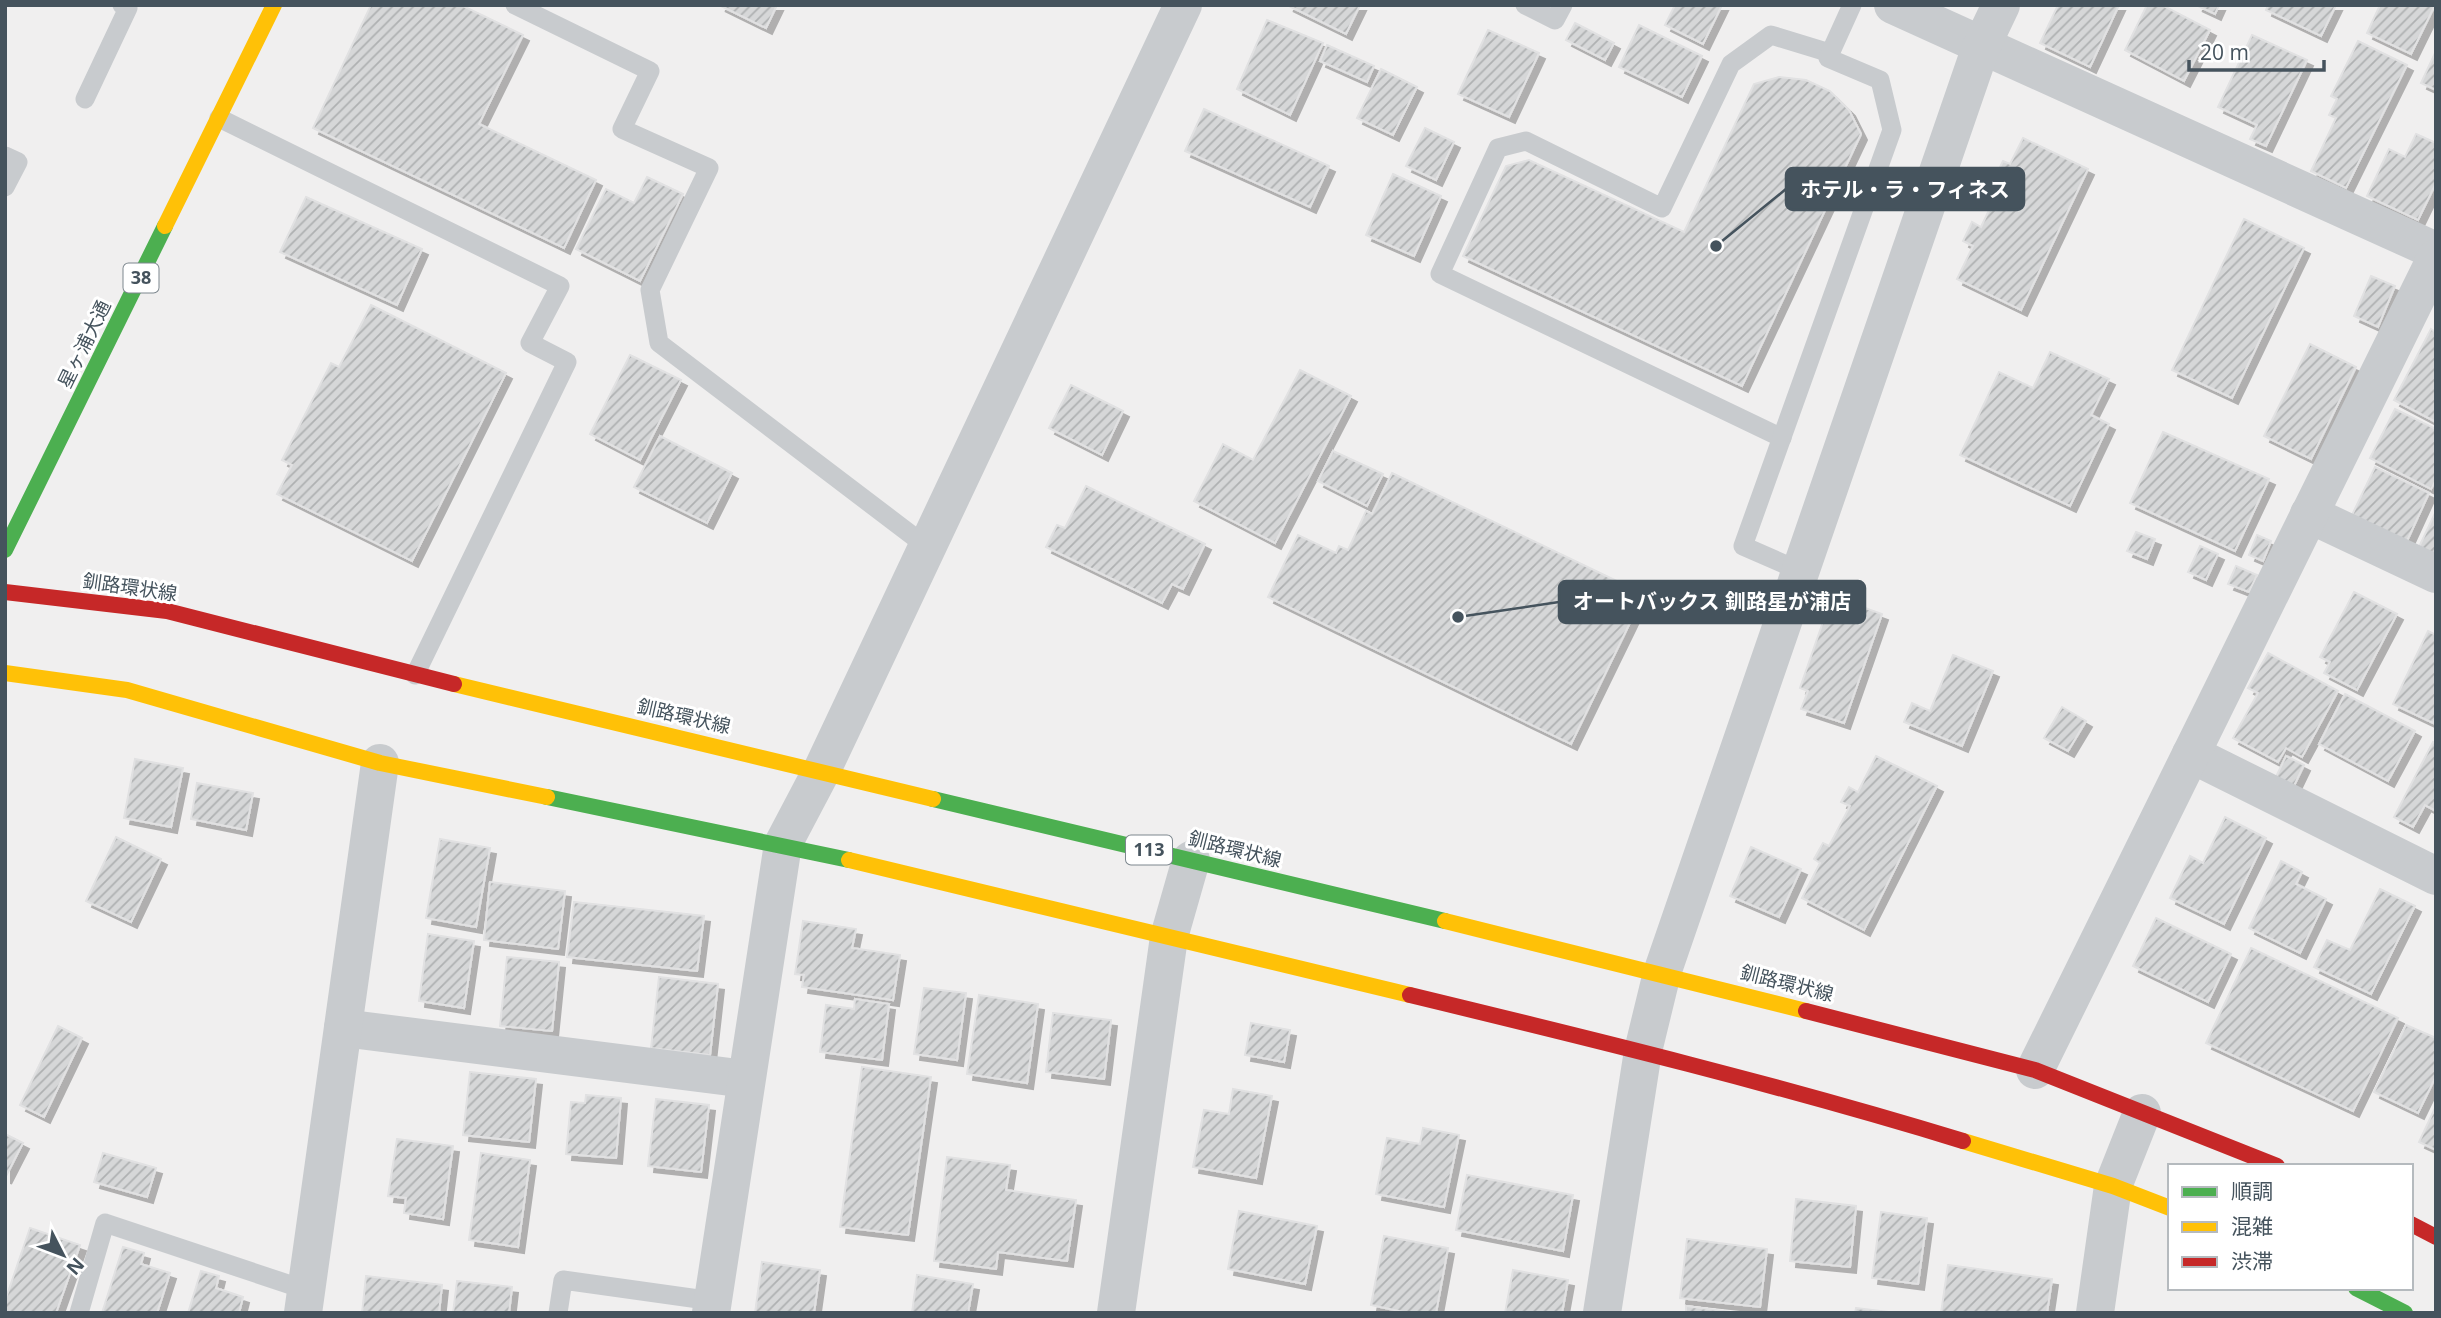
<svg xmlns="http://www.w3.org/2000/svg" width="2441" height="1318" viewBox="0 0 2441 1318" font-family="'Open Sans','Noto Sans JP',sans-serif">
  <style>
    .building { fill: url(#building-hatch); stroke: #e1e1e2; stroke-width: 2; filter: url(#shadow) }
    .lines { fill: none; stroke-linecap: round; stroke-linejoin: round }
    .lane { stroke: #c8cbce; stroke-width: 19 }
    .street { stroke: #c8cbce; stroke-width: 38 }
    .fast { stroke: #4caf50; stroke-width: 16 }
    .slow { stroke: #ffc107; stroke-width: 16 }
    .jam { stroke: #c62828; stroke-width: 16 }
    .labels { text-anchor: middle; stroke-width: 6; stroke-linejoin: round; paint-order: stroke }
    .shield { fill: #fff; stroke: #7d878e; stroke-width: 2 }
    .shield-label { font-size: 18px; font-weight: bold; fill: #45535d }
    .street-label { font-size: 19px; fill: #45535d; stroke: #fff }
    .leader { fill: none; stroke: #45535d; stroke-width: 2.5 }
    .callout-dot { fill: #45535d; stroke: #fff; stroke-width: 2.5 }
    .callout { fill: #45535d; stroke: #45535d; stroke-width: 2.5 }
    .callout-label { font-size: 21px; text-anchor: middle; font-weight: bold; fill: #fff }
  </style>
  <defs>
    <pattern id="building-hatch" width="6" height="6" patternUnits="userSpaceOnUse" patternTransform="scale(1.75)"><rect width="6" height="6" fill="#d6d7d8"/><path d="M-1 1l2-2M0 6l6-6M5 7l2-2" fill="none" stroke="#afb1b2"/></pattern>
    <filter id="shadow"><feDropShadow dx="6" dy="6" stdDeviation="0" flood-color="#0004"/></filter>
  </defs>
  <rect width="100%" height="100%" fill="#f0efef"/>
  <g class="building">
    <polygon points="371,5 461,5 523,35 479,124 596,180 564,248 313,128"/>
    <polygon points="719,5 777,5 766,28"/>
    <polygon points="1287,5 1360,5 1346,34"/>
    <polygon points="1675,5 1722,5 1703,44 1665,25"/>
    <polygon points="2058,5 2119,5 2090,67 2040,43"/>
    <polygon points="2147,5 2162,5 2210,30 2184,81 2125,50"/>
    <polygon points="2196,5 2219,5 2215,14"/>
    <polygon points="2268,5 2336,5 2321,36 2266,10"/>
    <polygon points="2380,5 2435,5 2411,54 2367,33"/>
    <polygon points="1267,20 1323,43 1290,115 1237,89"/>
    <polygon points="1575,23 1614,43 1605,60 1566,40"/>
    <polygon points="1639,25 1702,56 1682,97 1619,67"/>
    <polygon points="1488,30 1539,53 1509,117 1458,94"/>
    <polygon points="2252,35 2307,60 2266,146 2250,139 2257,125 2218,107"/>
    <polygon points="2358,41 2407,65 2346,188 2311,171 2336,118 2329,115 2337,99 2331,96"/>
    <polygon points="1327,45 1374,66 1367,82 1320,61"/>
    <polygon points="2436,51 2436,90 2421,83"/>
    <polygon points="1381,69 1417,87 1393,135 1357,118"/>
    <polygon points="1779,77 1806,80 1830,91 1849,110 1861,134 1742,386 1463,256 1506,166 1529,160 1684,232 1754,84"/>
    <polygon points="1204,109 1329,166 1310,207 1185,151"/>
    <polygon points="1425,128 1454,142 1436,180 1406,166"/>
    <polygon points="2416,134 2436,143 2436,183 2418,220 2367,196 2389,149 2405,157"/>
    <polygon points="2023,138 2088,169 2021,310 1957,279 1973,246 1963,241 1972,222 1981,227 1999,189 1991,185 2003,161 2010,164"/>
    <polygon points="1393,174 1441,196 1414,256 1366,235"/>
    <polygon points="647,177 683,194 640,281 576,249 606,189 634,203"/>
    <polygon points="306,197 422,249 397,305 280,252"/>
    <polygon points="2244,219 2304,248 2232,398 2172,370"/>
    <polygon points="2371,276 2395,286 2378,327 2354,316"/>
    <polygon points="371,305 506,373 412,561 277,494 292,465 282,460 331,363 339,367"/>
    <polygon points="2431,329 2436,332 2436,422 2394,400"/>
    <polygon points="2310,344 2356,367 2311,459 2264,436"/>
    <polygon points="2050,352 2109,379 2091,415 2109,424 2070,506 1960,455 1999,372 2033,388"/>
    <polygon points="630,355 681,380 640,460 590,434"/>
    <polygon points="1300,370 1351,396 1275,543 1194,501 1223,444 1253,460"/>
    <polygon points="1071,385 1123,411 1102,455 1049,428"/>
    <polygon points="2395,409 2436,429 2436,480 2431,489 2370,458"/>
    <polygon points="2163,432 2269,479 2235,551 2130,503"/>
    <polygon points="660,436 732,473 707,523 634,487"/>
    <polygon points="1333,451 1383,474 1367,506 1318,481"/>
    <polygon points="2375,467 2429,493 2407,541 2352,515"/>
    <polygon points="1392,473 1644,594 1571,744 1268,597 1298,535 1336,553 1339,546 1348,550 1366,511 1372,514"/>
    <polygon points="1086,486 1205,544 1183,589 1172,584 1162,603 1046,547 1057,525 1065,528"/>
    <polygon points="2436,511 2436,555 2419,547"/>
    <polygon points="2136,532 2155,539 2147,559 2127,551"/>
    <polygon points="2257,535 2271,541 2263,561 2249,555"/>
    <polygon points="2200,546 2218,554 2206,580 2188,572"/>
    <polygon points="2236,566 2257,575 2249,592 2228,584"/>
    <polygon points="2354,592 2397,614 2357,690 2324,673 2330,662 2320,657"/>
    <polygon points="1832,596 1882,614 1844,723 1801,709 1808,691 1800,688"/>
    <polygon points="2428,631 2436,635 2436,717 2433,723 2393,704"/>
    <polygon points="2268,653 2338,691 2302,757 2286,748 2278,762 2233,738 2258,693 2248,688"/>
    <polygon points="1953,655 1993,671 1962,746 1904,722 1912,703 1930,711"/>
    <polygon points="2345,694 2415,731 2388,781 2319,744"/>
    <polygon points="2062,707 2086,721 2068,751 2044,738"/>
    <polygon points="2433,742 2436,743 2436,811 2425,805 2413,827 2394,817"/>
    <polygon points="1876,756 1937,786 1864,930 1802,898 1820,863 1814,859 1823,843 1829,846 1850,806 1841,802 1849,787 1858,792"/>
    <polygon points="2286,756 2304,765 2292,790 2274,781"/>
    <polygon points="135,759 183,768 171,827 124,818"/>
    <polygon points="197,783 253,793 246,830 191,819"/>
    <polygon points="2225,817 2266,838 2224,924 2170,898 2190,856 2203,863"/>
    <polygon points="116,837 161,859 131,922 86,901"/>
    <polygon points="440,839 490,848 476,927 426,918"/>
    <polygon points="1751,847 1801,869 1779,917 1730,896"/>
    <polygon points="2281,861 2302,872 2296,884 2326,899 2300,953 2249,928"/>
    <polygon points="490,882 565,891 558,949 484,940"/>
    <polygon points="2380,889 2415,906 2371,994 2314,967 2327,940 2350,950"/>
    <polygon points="574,902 704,916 697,971 567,957"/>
    <polygon points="2156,918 2231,954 2208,1002 2133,966"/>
    <polygon points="803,921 856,929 852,948 900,955 893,1000 802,987 804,975 795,974"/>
    <polygon points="428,934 474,941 464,1008 419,1001"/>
    <polygon points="2251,948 2398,1018 2353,1111 2206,1043"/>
    <polygon points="507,957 559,962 552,1031 500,1026"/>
    <polygon points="659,977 718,984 710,1055 651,1048"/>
    <polygon points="924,988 966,993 957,1060 914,1054"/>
    <polygon points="979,995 1038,1004 1027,1083 967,1074"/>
    <polygon points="855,999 889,1004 882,1060 820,1052 826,1005 854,1009"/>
    <polygon points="1053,1013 1111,1020 1104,1079 1046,1072"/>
    <polygon points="1251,1023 1290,1030 1284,1062 1245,1055"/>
    <polygon points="2406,1025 2436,1038 2436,1076 2418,1113 2374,1092"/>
    <polygon points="58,1026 82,1038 44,1117 20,1105"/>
    <polygon points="862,1067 931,1077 908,1235 840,1227"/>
    <polygon points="470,1072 536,1079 529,1142 463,1135"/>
    <polygon points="1233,1089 1272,1096 1256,1178 1193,1167 1204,1110 1229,1114"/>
    <polygon points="586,1095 621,1098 616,1158 566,1154 571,1102 585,1103"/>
    <polygon points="656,1099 709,1105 701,1172 648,1166"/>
    <polygon points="2436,1106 2436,1150 2419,1142"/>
    <polygon points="1423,1128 1459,1135 1444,1207 1376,1194 1387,1138 1420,1144"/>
    <polygon points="5,1134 23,1143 5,1178"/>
    <polygon points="397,1139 453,1146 443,1219 404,1213 406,1198 388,1196"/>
    <polygon points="103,1153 156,1168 147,1197 94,1182"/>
    <polygon points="481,1153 530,1160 518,1247 469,1240"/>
    <polygon points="947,1157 1010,1165 1006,1190 1076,1200 1067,1261 998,1252 996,1269 934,1261"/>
    <polygon points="1467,1175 1573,1195 1563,1251 1456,1230"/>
    <polygon points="1796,1199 1856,1206 1850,1267 1790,1261"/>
    <polygon points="1239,1211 1317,1226 1305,1284 1228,1269"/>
    <polygon points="1881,1212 1927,1218 1918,1284 1872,1278"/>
    <polygon points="30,1228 80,1245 56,1313 5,1313 5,1301"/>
    <polygon points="1384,1236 1448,1248 1436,1313 1408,1313 1371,1305"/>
    <polygon points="1687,1239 1767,1249 1760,1307 1680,1298"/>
    <polygon points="123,1247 144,1253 141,1264 170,1273 157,1313 102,1313"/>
    <polygon points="762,1262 820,1270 814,1313 755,1313"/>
    <polygon points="1948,1265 2052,1279 2047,1313 1941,1313"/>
    <polygon points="1513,1270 1568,1280 1562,1313 1505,1313"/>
    <polygon points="201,1271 219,1276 216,1288 243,1297 239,1313 188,1313"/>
    <polygon points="917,1275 973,1284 968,1313 912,1313"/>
    <polygon points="366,1276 442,1285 439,1313 362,1313"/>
    <polygon points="457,1281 512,1287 509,1313 453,1313"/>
    <polygon points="1686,1306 1738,1313 1686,1313"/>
    <polygon points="1856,1308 1897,1313 1855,1313"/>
  </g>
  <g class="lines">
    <g class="lane">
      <polyline points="515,5 650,71 622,129 709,168 650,290 659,343 926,546"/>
      <polyline points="1525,5 1555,20 1563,5"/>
      <polyline points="85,99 128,8 122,5"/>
      <polyline points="219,118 560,286 530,343 567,362 415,675"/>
      <polyline points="5,156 18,162 5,187"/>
      <polyline points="1782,438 1440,274 1498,148 1526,141 1662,208 1731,64 1771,35 1830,53"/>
      <polyline points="1800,571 1743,546 1892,130 1880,80 1828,58 1852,5"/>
      <polyline points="79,1313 105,1223 306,1290"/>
      <polyline points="558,1313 563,1280 713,1301"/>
    </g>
    <g class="street">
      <polyline points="1893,5 2436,251"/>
      <polyline points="2309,514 2436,574"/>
      <polyline points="2191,754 2436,876"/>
      <polyline points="343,1028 746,1079"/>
      <polyline points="2035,1070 2436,258"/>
      <polyline points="303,1313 380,763"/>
      <polyline points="711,1313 783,844 822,770 1183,5"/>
      <polyline points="1116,1313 1169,937 1191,860"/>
      <polyline points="1602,1313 1643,1051 1662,973 1981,47 2001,5"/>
      <polyline points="2095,1313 2113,1186 2142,1113"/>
    </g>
    <g class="fast">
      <polyline points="5,550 165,226"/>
      <polyline points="547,797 849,860"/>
      <polyline points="933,799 1445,921"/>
      <polyline points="2356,1288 2405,1313"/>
    </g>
    <g class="slow">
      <polyline points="165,226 274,5"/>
      <polyline points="5,673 127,690 380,763 547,797"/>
      <polyline points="454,684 933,799"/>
      <polyline points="849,860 1410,995"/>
      <polyline points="1445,921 1806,1011"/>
      <polyline points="1963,1141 2113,1186 2170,1208"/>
    </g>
    <g class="jam">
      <polyline points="5,592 167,611 454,684"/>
      <path d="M 1410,995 C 1596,1040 1780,1085 1963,1141"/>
      <polyline points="1806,1011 2035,1070 2277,1166"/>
      <polyline points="2411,1224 2436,1237"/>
    </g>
  </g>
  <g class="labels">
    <g class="shield">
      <rect x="123.5" y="263.5" width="35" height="29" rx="5"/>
      <rect x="1126" y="835.5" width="46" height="29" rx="5"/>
    </g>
    <g class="shield-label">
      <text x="141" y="284">38</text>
      <text x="1149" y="856">113</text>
    </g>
    <g class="street-label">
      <text transform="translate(84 344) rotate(-64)" y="7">星ヶ浦大通</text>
      <text transform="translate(130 587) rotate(8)" y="7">釧路環状線</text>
      <text transform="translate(684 716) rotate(13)" y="7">釧路環状線</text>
      <text transform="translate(1235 849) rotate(14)" y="7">釧路環状線</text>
      <text transform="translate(1787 983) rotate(14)" y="7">釧路環状線</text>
    </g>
  </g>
  <path class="leader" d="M1716 246L1786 189M1458 617L1559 602"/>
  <g class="callout-dot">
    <circle cx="1716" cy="246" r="7"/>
    <circle cx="1458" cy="617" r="7"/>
  </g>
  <g class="callout">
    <rect x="1786" y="168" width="238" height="42" rx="7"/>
    <rect x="1559" y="581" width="306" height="42" rx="7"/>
  </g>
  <g class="callout-label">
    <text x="1905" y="197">ホテル・ラ・フィネス</text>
    <text x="1712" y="609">オートバックス 釧路星が浦店</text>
  </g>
  <rect width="2441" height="1318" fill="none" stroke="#45535d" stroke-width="14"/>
  <rect x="2168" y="1164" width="245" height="126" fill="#ffffff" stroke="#b5babe" stroke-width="2"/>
  <rect x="2182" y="1187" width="35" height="10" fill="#4caf50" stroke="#b5babe" stroke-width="2"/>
  <text x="2231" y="1199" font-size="21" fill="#45535d">順調</text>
  <rect x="2182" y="1222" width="35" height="10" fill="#ffc107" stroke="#b5babe" stroke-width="2"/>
  <text x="2231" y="1234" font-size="21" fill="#45535d">混雑</text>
  <rect x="2182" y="1257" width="35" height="10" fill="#c62828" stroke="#b5babe" stroke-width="2"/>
  <text x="2231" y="1269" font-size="21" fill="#45535d">渋滞</text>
  <g transform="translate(63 1255) rotate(132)" stroke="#ffffff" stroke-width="5" paint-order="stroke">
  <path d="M0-5L12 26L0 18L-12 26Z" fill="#45535d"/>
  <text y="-10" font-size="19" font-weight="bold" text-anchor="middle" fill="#45535d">N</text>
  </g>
  <path d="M2189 60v10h135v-10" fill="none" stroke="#45535d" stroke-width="3.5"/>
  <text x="2200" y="60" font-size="21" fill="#45535d" stroke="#ffffff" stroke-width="5" paint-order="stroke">20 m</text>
</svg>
